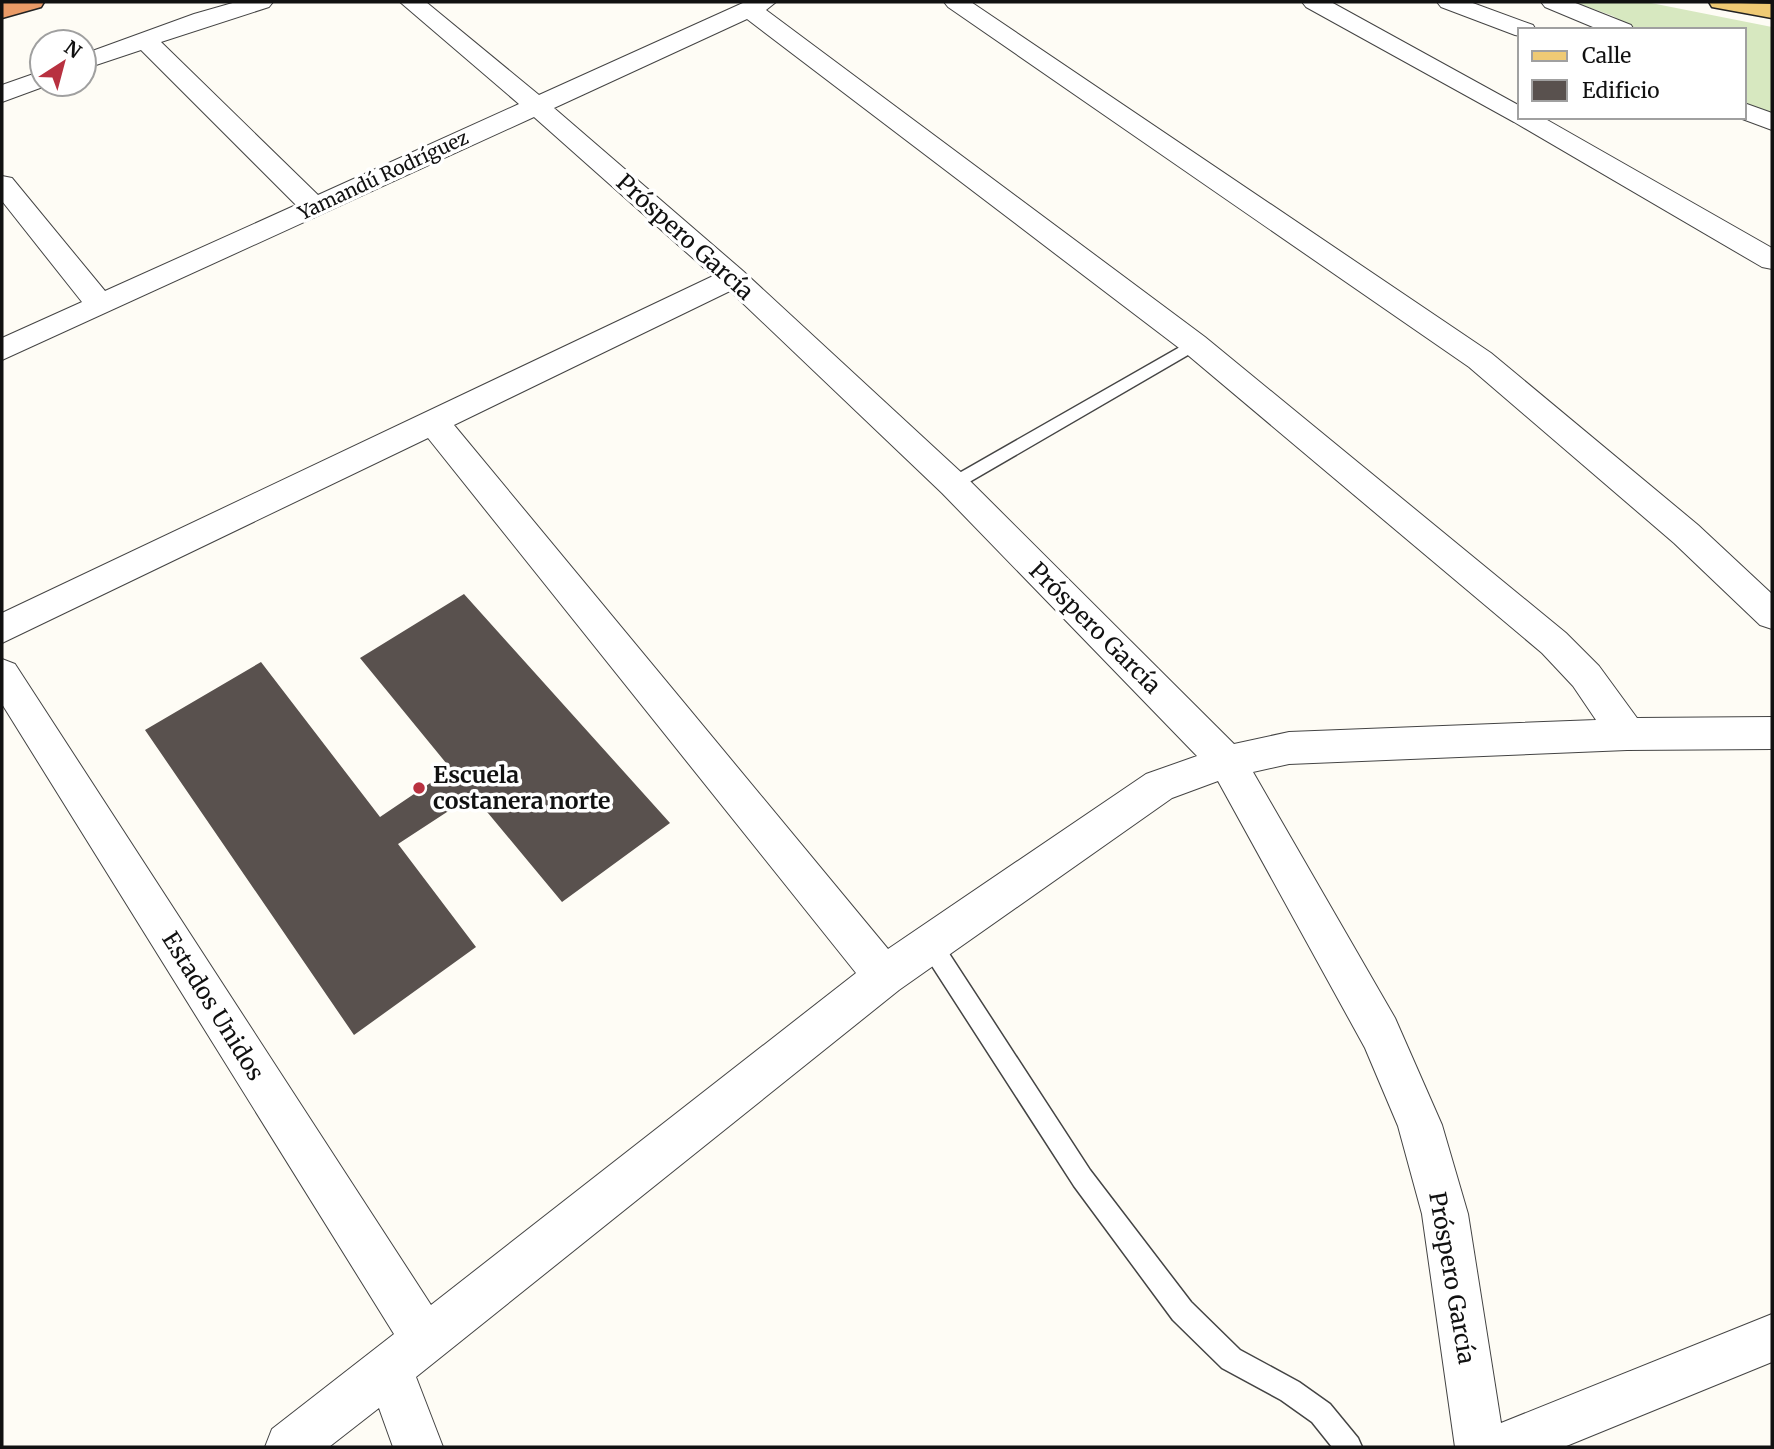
<svg xmlns="http://www.w3.org/2000/svg" width="1774" height="1449" viewBox="0 0 1774 1449" font-family="Merriweather,serif">
  <style>
    .green { fill: #d7e8c0 }
    .building { fill: #59514e }
    .lines { fill: none; stroke-linecap: round; stroke-linejoin: round }
    .lane-casing { stroke: #444; stroke-width: 3 }
    .street-casing { stroke: #444; stroke-width: 2 }
    .primary-casing { stroke: #222; stroke-width: 3 }
    .highway-casing { stroke: #222; stroke-width: 3 }
    .lane { fill: #fff; fill-rule: evenodd }
    .street { fill: #fff; fill-rule: evenodd }
    .primary { fill: #efca74; fill-rule: evenodd }
    .highway { fill: #ea9b67; fill-rule: evenodd }
    .poi-dot { fill: #b83140; stroke: #fff; stroke-width: 2.5 }
    .labels { text-anchor: middle; stroke-width: 7; stroke-linejoin: round; paint-order: stroke }
    .far-street-label { font-size: 19px; fill: #111; stroke: #fff }
    .street-label { font-size: 23px; fill: #111; stroke: #fff }
    .poi-label { font-size: 23px; font-weight: bold; fill: #111; stroke: #fff; text-anchor: start }
  </style>
  <rect width="100%" height="100%" fill="#fefcf5"/>
  <polygon class="green" points="1574,2 1646,2 1772,27 1772,115 1744,105 1744,30 1635,30 1613,16"/>
  <polygon class="building" points="464,594 670,823 562,902 473,795 398,844 476,947 354,1035 145,730 261,662 380,817 451,769 360,658"/>
  <g class="lines">
    <g class="lane-casing">
      <g id="lane">
        <polygon points="1194,339 1202,344 1200,348 959,488 947,488 945,484 947,480"/>
        <polygon points="931,935 939,938 1090,1170 1191,1302 1240,1350 1299,1382 1330,1404 1358,1438 1362,1447 1332,1447 1312,1422 1281,1400 1222,1368 1173,1320 1074,1186 923,952 920,945 923,938"/>
      </g>
    </g>
    <g class="street-casing">
      <g id="street">
        <path d="M 236,2 L 273,2 L 269,7 L 161,42 L 318,195 L 519,104 L 400,2 L 426,2 L 539,95 L 745,2 L 776,2 L 766,10 L 1205,337 L 1566,633 L 1599,666 L 1637,718 L 1772,717 L 1772,749 L 1627,750 L 1289,764 L 1253,772 L 1395,1018 L 1442,1125 L 1468,1214 L 1501,1423 L 1772,1314 L 1772,1362 L 1564,1447 L 1455,1447 L 1422,1214 L 1398,1126 L 1365,1048 L 1218,781 L 1172,798 L 899,990 L 416,1377 L 443,1447 L 393,1447 L 379,1408 L 329,1447 L 265,1447 L 272,1429 L 394,1334 L 2,704 L 2,659 L 15,664 L 431,1305 L 856,973 L 428,438 L 2,643 L 2,613 L 713,276 L 534,117 L 2,360 L 2,338 L 82,302 L 2,201 L 2,176 L 12,178 L 105,291 L 296,205 L 141,50 L 84,69 L 84,54 L 194,14 ZM 747,19 L 1183,351 L 1542,653 L 1573,686 L 1596,720 L 1289,732 L 1234,744 L 964,475 L 743,271 L 554,108 ZM 730,291 L 942,493 L 1197,756 L 1146,774 L 888,949 L 454,425 Z"/>
        <polygon points="944,2 971,2 1491,353 1698,525 1772,594 1772,629 1760,625 1674,543 1469,367 948,7"/>
        <polygon points="1302,2 1331,2 1520,106 1520,117 1542,117 1772,248 1772,269 1762,267 1514,122 1306,7"/>
        <polygon points="1437,2 1470,2 1533,25 1536,30 1520,30 1520,36 1515,35 1441,7"/>
        <polygon points="1541,2 1573,2 1631,25 1634,30 1600,30 1545,7"/>
        <polygon points="42,71 42,84 51,84 2,102 2,85"/>
        <polygon points="1744,103 1772,113 1772,130 1737,117 1744,117"/>
      </g>
    </g>
    <g class="primary-casing">
      <polygon id="primary" points="1709,2 1772,4 1772,18 1712,7"/>
    </g>
    <g class="highway-casing">
      <polygon id="highway" points="6,2 44,2 41,7 2,18 2,3"/>
    </g>
    <use href="#lane" class="lane"/>
    <use href="#street" class="street"/>
    <use href="#primary" class="primary"/>
    <use href="#highway" class="highway"/>
  </g>
  <circle class="poi-dot" cx="419" cy="788" r="7"/>
  <g class="labels">
    <g class="far-street-label">
      <text transform="translate(383 175) rotate(-25)" y="7">Yamandú Rodríguez</text>
    </g>
    <g class="street-label">
      <text transform="translate(685 237) rotate(42)" y="8">Próspero García</text>
      <text transform="translate(1095 628) rotate(45)" y="8">Próspero García</text>
      <text transform="translate(213 1006) rotate(58)" y="8">Estados Unidos</text>
      <text transform="translate(1452 1278) rotate(80)" y="8">Próspero García</text>
    </g>
    <g class="poi-label">
      <text x="433" y="783">Escuela<tspan x="433" dy="26">costanera norte</tspan></text>
    </g>
  </g>
  <rect width="1774" height="1449" fill="none" stroke="#111111" stroke-width="7"/>
  <rect x="1518" y="28" width="228" height="91" fill="#ffffff" stroke="#a0a0a0" stroke-width="2"/>
  <rect x="1532" y="51" width="35" height="10" fill="#efca74" stroke="#a0a0a0" stroke-width="2"/>
  <text x="1582" y="63" font-size="21" fill="#111111">Calle</text>
  <rect x="1532" y="80" width="35" height="21" fill="#59514e" stroke="#a0a0a0" stroke-width="2"/>
  <text x="1582" y="98" font-size="21" fill="#111111">Edificio</text>
  <g transform="translate(63 63) rotate(36)"><circle r="33" fill="#ffffff" stroke="#a0a0a0" stroke-width="2"/>
  <path d="M0-5L12 26L0 18L-12 26Z" fill="#b83140"/>
  <text y="-10" font-size="19" font-weight="bold" text-anchor="middle" fill="#111111">N</text>
  </g>
</svg>
